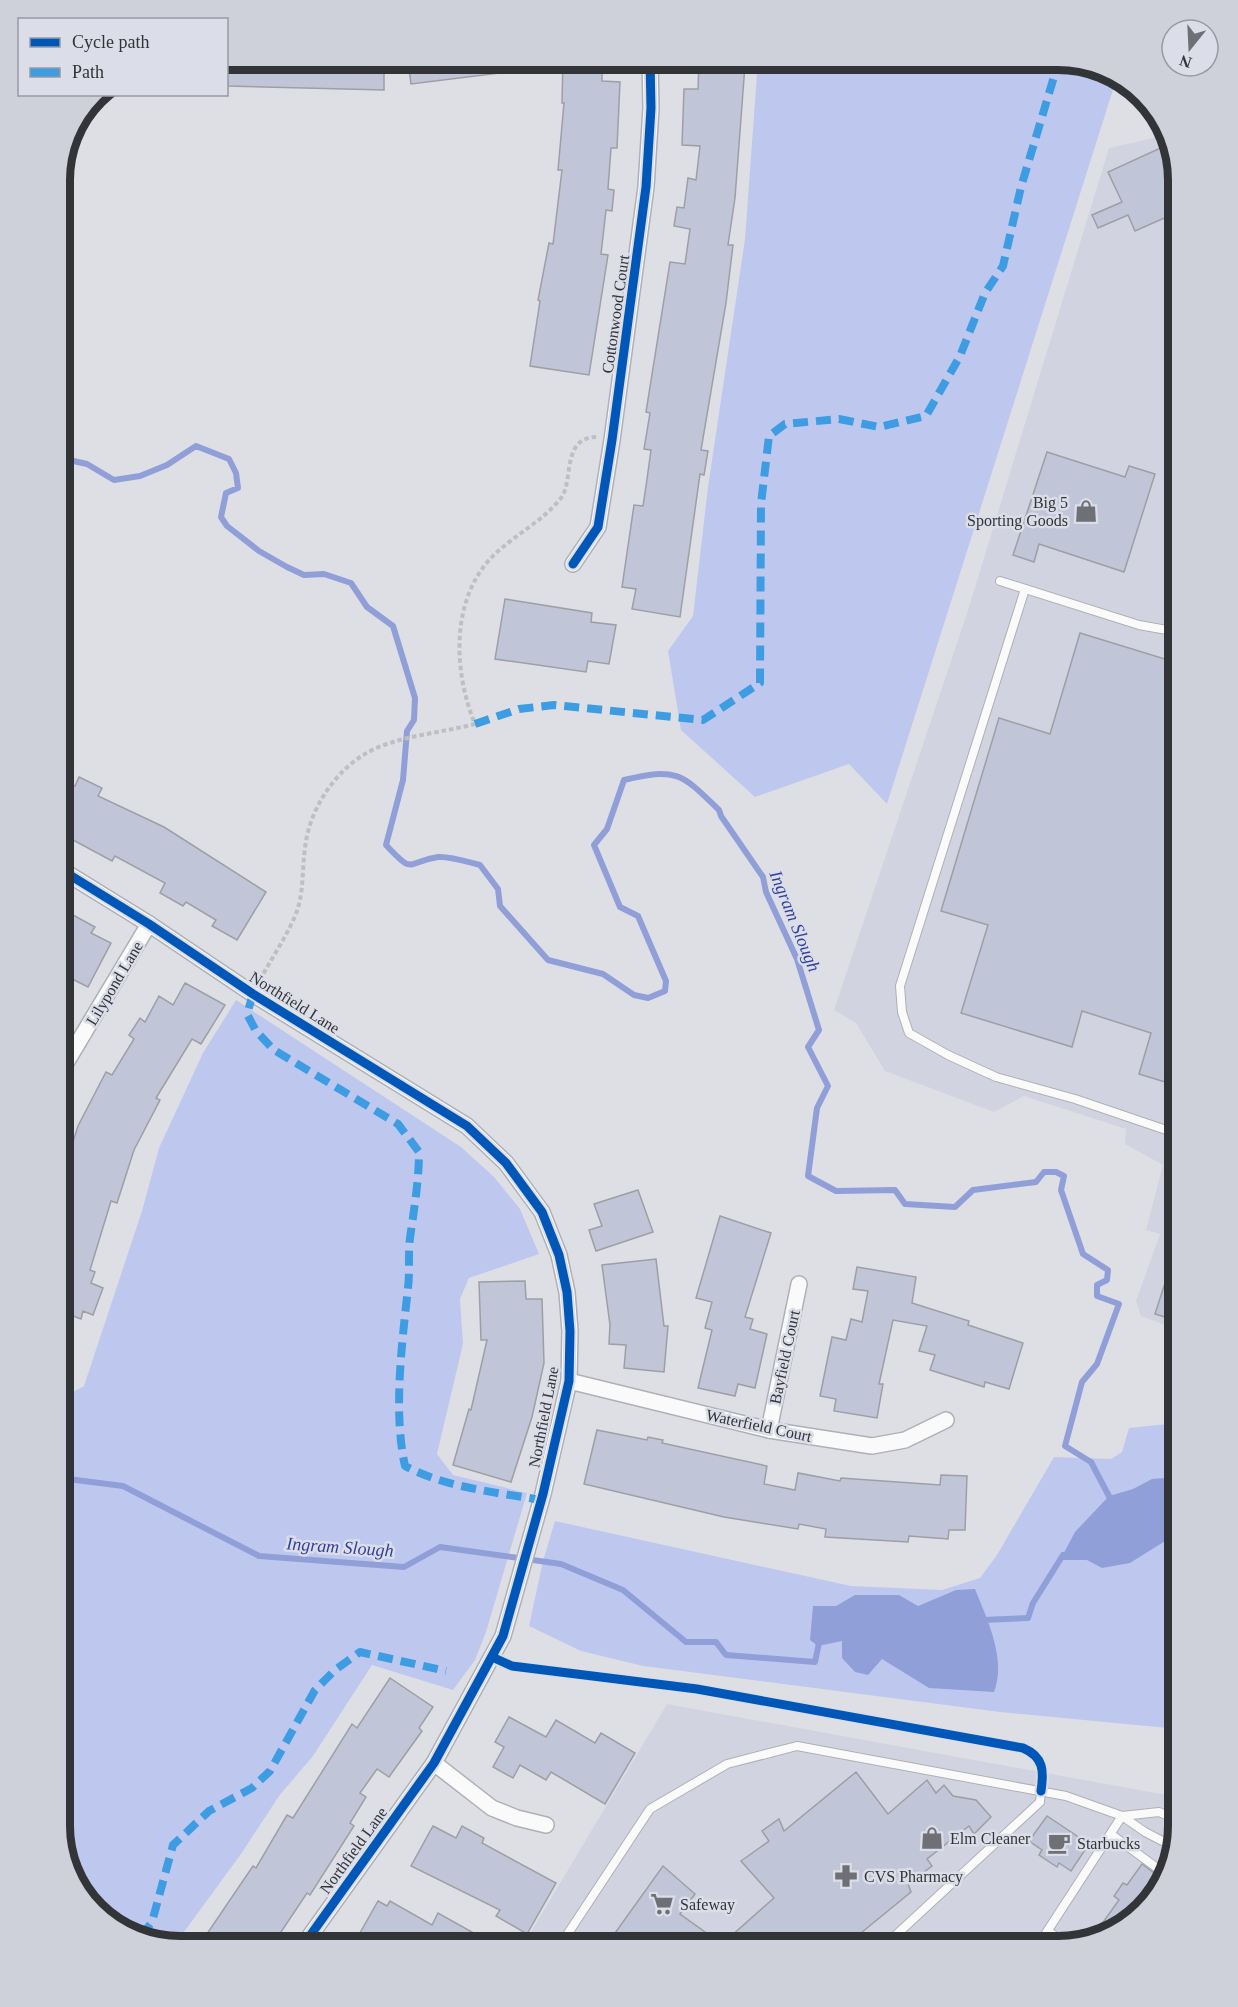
<svg xmlns="http://www.w3.org/2000/svg" width="1238" height="2007" viewBox="0 0 1238 2007" font-family="Georgia,serif">
  <style>
    .built { fill: #d1d4e0 }
    .green { fill: #bec8ef }
    .water { fill: #909fd8 }
    .lines { fill: none; stroke-linecap: round; stroke-linejoin: round }
    .stream { stroke: #909fd8; stroke-width: 6 }
    .building { fill: #c0c5d7; stroke: #9e9fa4; stroke-width: 1.5 }
    .service-casing { stroke: #afb0b5; stroke-width: 10 }
    .minor-casing { stroke: #afb0b5; stroke-width: 18 }
    .path { stroke: #bebfc0; stroke-width: 4; stroke-dasharray: 4.5 3; stroke-linecap: butt }
    .service { stroke: #fafafb; stroke-width: 8 }
    .minor { stroke: #fafafb; stroke-width: 15 }
    .quiet { stroke: #3e9de2; stroke-width: 8; stroke-dasharray: 15 8; stroke-linecap: butt }
    .cycleway-casing { stroke: #dbdee8; stroke-width: 13 }
    .cycleway { stroke: #0057b8; stroke-width: 9 }
    .labels { text-anchor: middle; stroke-width: 5; stroke-linejoin: round; paint-order: stroke }
    .street-label { font-size: 16px; fill: #333438; stroke: #dbdee8 }
    .poi-label { font-size: 16px; fill: #333438; stroke: #dbdee8; text-anchor: start }
    .water-label { font-size: 18px; font-style: italic; fill: #303f9c; stroke: #dbdee8 }
    .rim { fill: none; stroke: #333438; stroke-width: 8 }
  </style>
  <rect width="100%" height="100%" fill="#dedfe5"/>
  <g class="built">
    <polygon points="1167,135 1178,180 1178,1330 1141,1316 1136,1301 1160,1234 1146,1230 1163,1165 1125,1144 1126,1129 1024,1096 994,1112 885,1071 856,1023 834,1010 969,607 1109,148"/>
    <polygon points="667,1704 1178,1797 1178,1827 1158,1893 1111,1934 1058,1947 522,1947"/>
  </g>
  <g class="green">
    <polygon points="758,60 1066,60 1117,77 887,804 849,764 755,797 681,730 668,651 693,616 708,487 745,239"/>
    <polygon points="236,1000 461,1147 494,1177 520,1209 539,1254 469,1278 460,1299 463,1344 437,1454 453,1475 527,1493 486,1632 475,1660 453,1690 372,1665 313,1756 279,1796 241,1854 173,1947 114,1927 73,1880 60,1827 60,1399 84,1386 142,1211 159,1148 203,1053"/>
    <polygon points="1178,1423 1178,1729 1000,1712 643,1666 581,1651 529,1626 543,1561 555,1521 851,1586 942,1590 980,1578 997,1555 1054,1457 1111,1459 1122,1452 1129,1428"/>
  </g>
  <g class="water">
    <polygon points="1178,1477 1178,1533 1130,1563 1102,1568 1087,1560 1060,1560 1075,1532 1109,1496 1133,1489 1152,1479"/>
    <path d="M 975,1589 C 987,1619 1007,1660 994,1692 L 929,1688 L 882,1659 L 868,1675 L 855,1672 L 842,1658 L 842,1641 L 818,1646 L 810,1640 L 813,1606 L 836,1606 L 855,1595 L 899,1595 L 918,1606 L 956,1590 Z"/>
  </g>
  <g class="lines">
    <g class="stream">
      <path d="M 60,458 L 87,464 L 114,480 L 140,476 L 167,465 L 196,446 L 229,459 L 236,473 L 238,488 L 226,493 L 221,517 L 227,526 L 259,551 L 287,567 L 304,575 L 324,574 L 351,583 L 367,607 L 393,626 L 415,698 L 414,720 L 407,731 L 403,780 L 386,845 C 415,876 405,862 438,857 C 450,856 468,862 480,865 L 498,889 L 500,906 L 548,960 L 603,974 L 634,995 L 648,998 L 665,991 L 666,981 L 638,916 L 620,907 L 594,845 L 607,829 L 624,780 C 677,767 682,774 719,810 L 721,816 L 763,877 L 766,892 L 797,959 L 819,1030 L 808,1047 L 828,1086 L 817,1108 L 808,1176 L 836,1191 L 895,1190 L 905,1204 L 955,1207 L 973,1190 L 1036,1182 L 1044,1172 L 1056,1172 L 1064,1176 L 1061,1190 L 1083,1254 L 1108,1270 L 1107,1280 L 1097,1285 L 1097,1296 L 1119,1304 L 1097,1364 L 1082,1382 L 1065,1446 L 1091,1462 L 1112,1502"/>
      <polyline points="60,1478 123,1486 259,1556 404,1567 440,1547 561,1564 623,1590 686,1642 716,1642 726,1655 815,1662 820,1638"/>
      <polyline points="982,1620 1028,1618 1033,1603 1063,1555"/>
    </g>
  </g>
  <g class="building">
    <polygon points="226,60 384,60 384,90 228,86"/>
    <polygon points="408,60 516,60 517,71 411,84"/>
    <polygon points="563,60 602,60 602,81 620,82 617,148 611,148 608,189 614,190 612,211 606,210 601,254 608,255 589,375 530,366 540,301 538,300 549,243 553,244 562,170 558,170 564,103 562,103"/>
    <polygon points="699,63 745,65 735,198 728,245 733,245 726,303 701,450 708,451 704,475 700,474 680,617 632,609 636,589 622,587 634,505 643,506 647,479 651,450 644,449 650,413 646,412 670,262 685,264 690,229 674,226 677,207 684,208 688,178 696,180 700,146 682,145 684,89 698,89"/>
    <polygon points="1167,145 1178,180 1178,212 1135,231 1128,215 1098,228 1092,215 1122,202 1108,172"/>
    <polygon points="1047,452 1125,477 1129,466 1155,474 1124,572 1039,544 1034,562 1013,555"/>
    <polygon points="505,599 592,613 591,622 616,625 609,664 588,661 586,672 495,659"/>
    <polygon points="1080,633 1178,663 1178,1086 1139,1074 1151,1033 1082,1011 1072,1047 961,1013 988,925 941,911 999,718 1050,734"/>
    <polygon points="79,777 102,788 98,796 164,827 266,892 237,940 212,926 216,920 186,902 183,906 160,893 165,883 115,856 112,861 60,833 60,779 75,786"/>
    <polygon points="73,915 95,927 91,933 111,943 88,987 60,973 60,939"/>
    <polygon points="185,983 225,1005 201,1044 192,1039 156,1098 160,1100 134,1150 117,1203 111,1201 90,1270 95,1272 91,1283 103,1288 93,1315 83,1311 81,1319 60,1311 60,1183 78,1126 106,1072 112,1075 134,1039 129,1035 140,1018 145,1022 159,996 173,1005"/>
    <polygon points="638,1190 653,1232 596,1251 589,1230 602,1226 594,1204"/>
    <polygon points="720,1216 771,1233 745,1317 753,1319 750,1329 767,1334 755,1388 738,1384 735,1396 698,1388 712,1330 705,1328 712,1302 696,1298"/>
    <polygon points="1175,1252 1178,1253 1178,1321 1155,1314"/>
    <polygon points="656,1259 664,1326 668,1326 664,1372 624,1368 626,1345 609,1344 610,1325 602,1265"/>
    <polygon points="857,1267 916,1277 912,1303 969,1321 968,1325 1023,1343 1009,1389 985,1382 984,1387 930,1370 935,1355 919,1351 927,1326 893,1320 879,1384 883,1384 877,1418 834,1411 836,1399 820,1396 832,1337 846,1340 851,1319 862,1322 868,1291 853,1289"/>
    <polygon points="525,1281 526,1299 542,1299 544,1363 532,1417 511,1482 453,1465 469,1409 471,1410 487,1340 481,1340 479,1282"/>
    <polygon points="597,1430 647,1440 648,1437 663,1440 662,1443 767,1466 764,1484 795,1490 798,1473 840,1481 841,1478 940,1485 941,1475 967,1476 965,1530 949,1530 948,1539 909,1536 908,1542 825,1537 826,1529 799,1524 798,1529 724,1517 584,1484"/>
    <polygon points="390,1678 433,1707 419,1728 422,1731 389,1777 377,1769 360,1793 366,1797 350,1823 354,1826 310,1895 307,1893 271,1947 198,1947 253,1866 256,1868 287,1815 293,1818 352,1724 357,1728"/>
    <polygon points="509,1717 546,1737 556,1720 595,1743 601,1733 635,1753 605,1804 551,1772 546,1780 520,1765 513,1778 493,1767 504,1747 495,1742"/>
    <polygon points="856,1772 888,1814 927,1780 936,1793 944,1785 953,1796 976,1800 991,1817 974,1834 969,1826 927,1859 932,1866 908,1884 911,1892 845,1946 838,1940 829,1947 605,1947 663,1866 695,1894 680,1914 722,1944 774,1898 741,1861 769,1841 762,1831 779,1819 784,1831"/>
    <polygon points="1047,1816 1089,1844 1071,1871 1059,1863 1057,1867 1039,1855 1042,1850 1029,1841"/>
    <polygon points="433,1826 456,1838 462,1826 484,1838 482,1843 556,1883 527,1934 496,1916 500,1910 411,1866"/>
    <polygon points="1142,1864 1162,1879 1158,1893 1111,1934 1091,1939 1119,1900 1114,1896 1123,1883 1127,1885"/>
    <polygon points="378,1901 387,1906 390,1901 432,1925 438,1913 472,1932 464,1947 368,1947 356,1940"/>
  </g>
  <g class="lines">
    <g class="service-casing">
      <g id="service">
        <polyline points="1000,581 1139,625 1178,632"/>
        <polyline points="1025,589 900,986 902,1012 909,1033 948,1055 996,1077 1075,1099 1178,1134"/>
        <polyline points="1122,1816 1159,1812 1178,1820"/>
        <polyline points="1112,1835 1164,1873"/>
        <polyline points="1048,1931 1068,1945"/>
        <polyline points="559,1947 650,1809 727,1764 797,1746 1066,1796 1122,1816 1145,1832 1172,1846"/>
        <polyline points="883,1947 1040,1802 1041,1791"/>
        <polyline points="1037,1947 1122,1816"/>
      </g>
    </g>
    <g class="minor-casing">
      <g id="minor">
        <polyline points="573,564 598,527 612,440 646,187 651,108 650,60"/>
        <polyline points="60,869 149,924 253,994 467,1126 506,1163 542,1212 559,1255 567,1292 570,1331 569,1381 543,1494 503,1636 434,1763 302,1947"/>
        <polyline points="60,1073 149,924"/>
        <polyline points="569,1381 769,1430 872,1446 905,1440 946,1420"/>
        <polyline points="769,1430 799,1284"/>
        <polyline points="434,1763 492,1808 517,1818 546,1825"/>
      </g>
    </g>
    <path class="path" d="M 260,980 C 272,957 288,935 297,911 C 304,890 302,869 305,848 C 309,811 333,773 365,754 C 394,736 442,733 475,724 C 453,671 450,597 495,554 C 515,535 544,520 561,498 C 574,481 561,437 597,437"/>
    <use href="#service" class="service"/>
    <use href="#minor" class="minor"/>
    <g class="quiet">
      <polyline points="475,724 519,709 554,705 703,720 760,683 761,504 769,436 785,424 839,419 879,427 926,416 960,356 985,293 1003,266 1021,187 1059,60"/>
      <path d="M 253,994 L 247,1014 L 256,1031 L 274,1050 L 398,1124 L 419,1152 C 419,1181 414,1209 410,1238 C 408,1255 410,1272 408,1288 C 402,1343 393,1412 405,1466 C 447,1488 495,1492 541,1500"/>
      <polyline points="141,1936 152,1922 173,1845 209,1811 252,1788 270,1771 315,1690 335,1670 360,1652 446,1671"/>
    </g>
    <g class="cycleway-casing">
      <g id="cycleway">
        <polyline points="573,564 598,527 612,440 646,187 651,108 650,60"/>
        <polyline points="60,869 149,924 253,994 467,1126 506,1163 542,1212 559,1255 567,1292 570,1331 569,1381 543,1494 503,1636 434,1763 302,1947"/>
        <path d="M 492,1657 L 512,1666 L 697,1689 L 1023,1748 C 1044,1757 1044,1771 1041,1791"/>
      </g>
    </g>
    <use href="#cycleway" class="cycleway"/>
  </g>
  <defs>
    <g id="shop-bare" transform="scale(1.8)"><path d="M-5-2.5h2.3a2.7 3.5 0 0 1 5.4 0H5L5.5 6h-11ZM-1.5-2.5h3a1.5 2.3 0 0 0-3 0Z" fill="#6f7075" stroke="#dbdee8" stroke-width="2.5" paint-order="stroke"/></g>
    <g id="cafe-bare" transform="scale(1.8)"><path d="M-5.5-4.5H6V0H3Q3 3.5 0 3.5H-2.5Q-5.5 3.5-5.5 0ZM3-3.2v2h1.7v-2ZM-6 4.5H4V6H-6Z" fill="#6f7075" stroke="#dbdee8" stroke-width="2.5" paint-order="stroke"/></g>
    <g id="pharmacy-bare" transform="scale(1.8)"><path d="M-2-6h4v4h4v4h-4v4h-4v-4h-4v-4h4Z" fill="#6f7075" stroke="#dbdee8" stroke-width="2.5" paint-order="stroke"/></g>
    <g id="supermarket-bare" transform="scale(1.8)"><path d="M-6-5.5h2.5l.6 2H6L4.5 2H-2.5L-4.4-4H-6ZM-1.5 3.2a1.3 1.3 0 1 0 .1 0ZM3 3.2a1.3 1.3 0 1 0 .1 0Z" fill="#6f7075" stroke="#dbdee8" stroke-width="2.5" paint-order="stroke"/></g>
  </defs>
  <g fill-rule="evenodd">
    <use href="#shop-bare" x="1086" y="511"/>
    <use href="#shop-bare" x="932" y="1838"/>
    <use href="#cafe-bare" x="1059" y="1843"/>
    <use href="#pharmacy-bare" x="846" y="1876"/>
    <use href="#supermarket-bare" x="662" y="1904"/>
  </g>
  <g class="labels">
    <g class="street-label">
      <text transform="translate(615 314) rotate(-82)" y="6">Cottonwood Court</text>
      <text transform="translate(114 983) rotate(-59)" y="6">Lilypond Lane</text>
      <text transform="translate(295 1002) rotate(32)" y="6">Northfield Lane</text>
      <text transform="translate(784 1357) rotate(-78)" y="6">Bayfield Court</text>
      <text transform="translate(543 1417) rotate(-79)" y="6">Northfield Lane</text>
      <text transform="translate(759 1425) rotate(12)" y="6">Waterfield Court</text>
      <text transform="translate(353 1850) rotate(-54)" y="6">Northfield Lane</text>
    </g>
    <g class="poi-label">
      <text x="1068" y="508" text-anchor="end">Big 5<tspan x="1068" dy="18">Sporting Goods</tspan></text>
      <text x="950" y="1844">Elm Cleaner</text>
      <text x="1077" y="1849">Starbucks</text>
      <text x="864" y="1882">CVS Pharmacy</text>
      <text x="680" y="1910">Safeway</text>
    </g>
    <g class="water-label">
      <text transform="translate(795 921) rotate(68)" y="6">Ingram Slough</text>
      <text transform="translate(340 1547) rotate(4)" y="6">Ingram Slough</text>
    </g>
  </g>
  <path d="M0 0H1238V2007H0ZM180 70H1058A110 110 0 0 1 1168 180V1826A110 110 0 0 1 1058 1936H180A110 110 0 0 1 70 1826V180A110 110 0 0 1 180 70Z" fill="#ced0da" fill-rule="evenodd"/>
  <path class="rim" d="M180 70H1058A110 110 0 0 1 1168 180V1826A110 110 0 0 1 1058 1936H180A110 110 0 0 1 70 1826V180A110 110 0 0 1 180 70Z"/>
  <rect x="18" y="18" width="210" height="78" fill="#dbdee8" stroke="#989aa2" stroke-width="1.5"/>
  <rect x="30" y="38" width="30" height="9" fill="#0057b8" stroke="#989aa2" stroke-width="1.5"/>
  <text x="72" y="48" font-size="18" fill="#333438">Cycle path</text>
  <rect x="30" y="68" width="30" height="9" fill="#3e9de2" stroke="#989aa2" stroke-width="1.5"/>
  <text x="72" y="78" font-size="18" fill="#333438">Path</text>
  <g transform="translate(1190 48) rotate(198)"><circle r="28" fill="#dbdee8" stroke="#989aa2" stroke-width="1.5"/>
  <path d="M0-4.5L10 22L0 15L-10 22Z" fill="#6f7075"/>
  <text y="-9" font-size="16" font-weight="bold" text-anchor="middle" fill="#333438">N</text>
  </g>
</svg>
